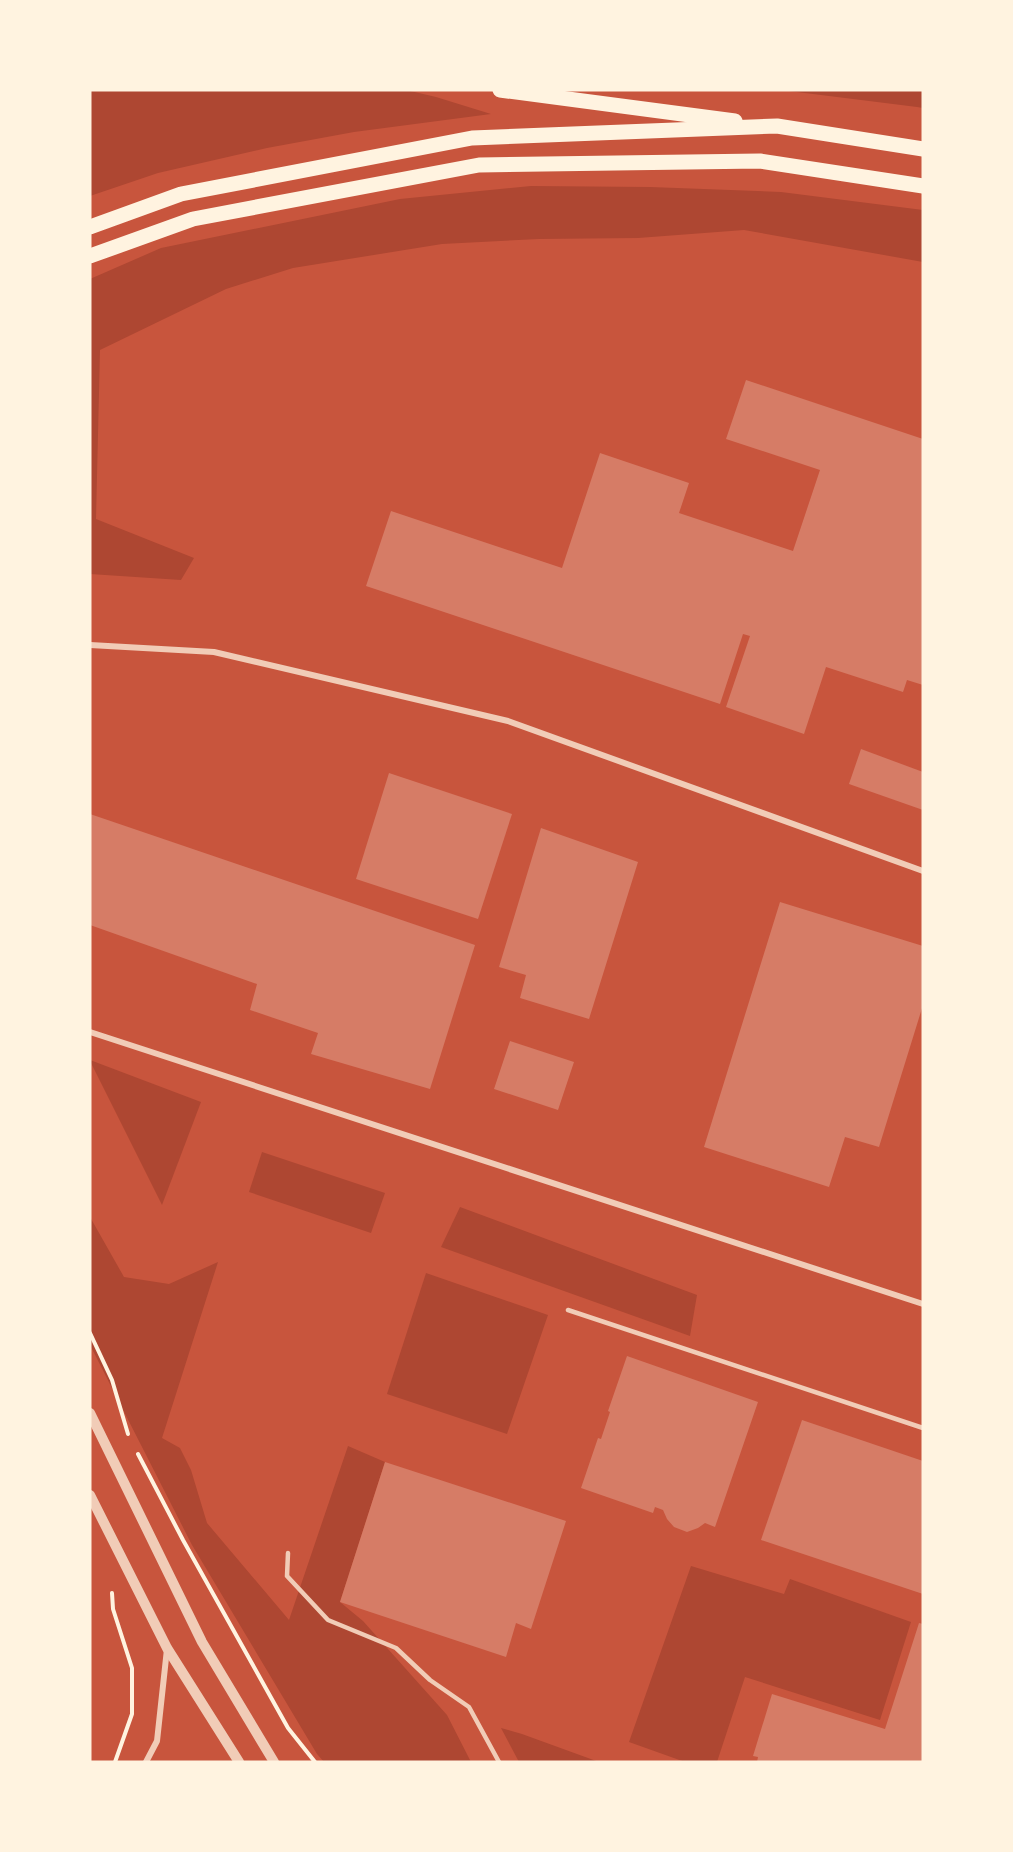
<svg xmlns="http://www.w3.org/2000/svg" width="1013" height="1852" viewBox="0 0 1013 1852" font-family="'Varela Round',sans-serif">
  <style>
    .green { fill: #ae4732 }
    .building { fill: #d67c66 }
    .lines { fill: none; stroke-linecap: round; stroke-linejoin: round }
    .path { stroke: #fff3e0; stroke-width: 4 }
    .service { stroke: #f1ccb7; stroke-width: 4.5 }
    .minor { stroke: #f1ccb7; stroke-width: 6 }
    .tertiary { stroke: #f1ccb7; stroke-width: 10 }
    .primary { stroke: #fff3e0; stroke-width: 15 }
  </style>
  <rect width="100%" height="100%" fill="#c8553d"/>
  <g class="green">
    <polygon points="90,90 406,90 436,97 491,114 354,132 267,148 158,173 90,196"/>
    <polygon points="781,90 923,90 923,108 917,107"/>
    <polygon points="531,186 650,187 781,192 923,210 923,262 744,230 638,238 539,239 442,244 293,268 226,289 100,350 96,519 194,558 181,580 90,574 90,279 161,248 400,199"/>
    <polygon points="90,1060 201,1102 162,1205 90,1061"/>
    <polygon points="262,1152 385,1193 371,1233 249,1192"/>
    <polygon points="460,1207 697,1295 690,1336 441,1247"/>
    <polygon points="90,1217 124,1277 169,1284 218,1262 162,1438 180,1448 191,1470 207,1523 289,1620 348,1446 385,1462 340,1602 363,1621 447,1715 471,1762 324,1762 317,1754 192,1545 90,1345"/>
    <polygon points="426,1273 548,1315 507,1434 387,1394"/>
    <polygon points="691,1566 784,1594 790,1579 911,1622 880,1720 745,1677 717,1762 685,1762 629,1742"/>
    <polygon points="501,1728 522,1734 599,1762 519,1762"/>
  </g>
  <g class="building">
    <polygon points="746,380 923,439 923,685 907,680 903,692 826,667 804,734 726,707 750,636 743,634 720,704 366,586 391,511 562,568 600,453 689,483 679,513 793,551 820,470 726,439"/>
    <polygon points="861,749 923,772 923,810 849,784"/>
    <polygon points="389,773 512,814 478,919 356,879"/>
    <polygon points="90,814 475,945 430,1089 311,1054 318,1033 250,1010 257,984 90,925"/>
    <polygon points="541,828 638,862 589,1019 520,998 526,975 499,967"/>
    <polygon points="780,902 923,946 923,1005 879,1147 845,1137 829,1187 704,1147"/>
    <polygon points="510,1041 574,1062 558,1110 494,1089"/>
    <polygon points="627,1356 758,1402 715,1527 705,1523 698,1528 687,1532 674,1527 667,1519 663,1510 655,1507 653,1513 581,1488 598,1438 601,1439 610,1412 608,1411"/>
    <polygon points="802,1420 923,1461 923,1594 761,1540"/>
    <polygon points="385,1462 566,1521 531,1629 516,1623 506,1657 340,1602"/>
    <polygon points="919,1623 923,1624 923,1762 757,1762 758,1757 753,1756 772,1694 885,1729"/>
  </g>
  <g class="lines">
    <g class="path">
      <polyline points="90,1333 112,1380 128,1434"/>
      <polyline points="138,1454 183,1540 288,1728 315,1762"/>
      <polyline points="112,1593 113,1609 132,1668 132,1714 115,1762"/>
    </g>
    <g class="service">
      <polyline points="568,1310 923,1428"/>
      <polyline points="288,1553 287,1576 328,1620 396,1648 430,1680 469,1707 499,1762"/>
    </g>
    <g class="minor">
      <polyline points="90,645 214,652 508,721 923,871"/>
      <polyline points="90,1032 923,1304"/>
      <polyline points="146,1762 157,1741 167,1649"/>
    </g>
    <g class="tertiary">
      <polyline points="90,1413 202,1642 274,1762"/>
      <polyline points="90,1495 167,1648 239,1762"/>
    </g>
    <g class="primary">
      <polyline points="500,90 735,121"/>
      <polyline points="90,227 181,194 472,138 777,126 923,149"/>
      <polyline points="90,256 193,219 479,165 760,161 923,186"/>
    </g>
  </g>
  <rect width="1013" height="1852" fill="none" stroke="#fff3e0" stroke-width="183"/>
</svg>
